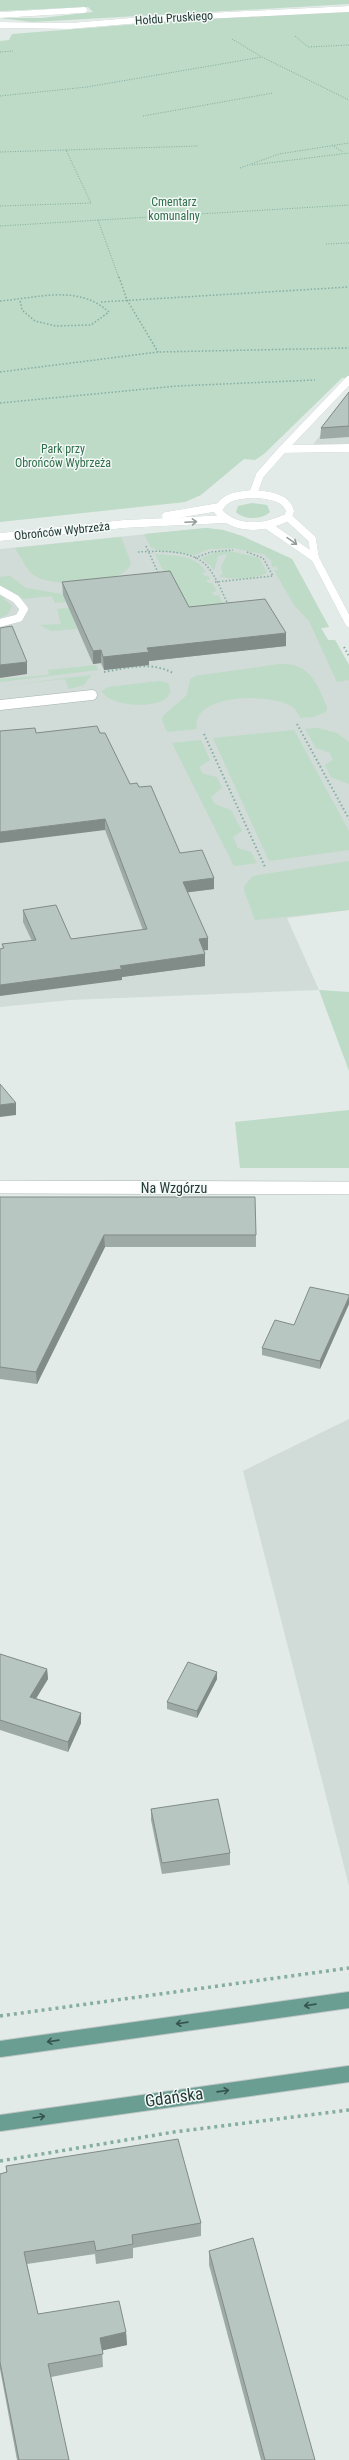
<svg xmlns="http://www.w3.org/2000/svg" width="349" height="2460" viewBox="0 0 349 2460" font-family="'Roboto Condensed',sans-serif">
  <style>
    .built { fill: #d1dbd7 }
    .green { fill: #bddbc6 }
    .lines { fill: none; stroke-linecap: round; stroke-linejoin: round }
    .minor-far3-casing { stroke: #a5b3af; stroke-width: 6 }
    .minor-far2-casing { stroke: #a5b3af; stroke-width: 8 }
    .minor-far1-casing { stroke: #a5b3af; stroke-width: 11 }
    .minor-casing { stroke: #a5b3af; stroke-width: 14 }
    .major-casing { stroke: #c1c8c7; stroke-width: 18 }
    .path-far3 { stroke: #85ada2; stroke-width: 1; stroke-dasharray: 1 1.5; stroke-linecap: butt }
    .path-far2 { stroke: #85ada2; stroke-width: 1.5; stroke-dasharray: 1.5 2; stroke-linecap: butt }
    .path-far1 { stroke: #85ada2; stroke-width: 2; stroke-dasharray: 1.5 2.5; stroke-linecap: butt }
    .path { stroke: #85ada2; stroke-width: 3.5; stroke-dasharray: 3 4; stroke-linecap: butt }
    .minor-far3 { stroke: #fff; stroke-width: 6 }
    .minor-far2 { stroke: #fff; stroke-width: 8 }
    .minor-far1 { stroke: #fff; stroke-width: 10 }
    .minor { stroke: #fff; stroke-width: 13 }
    .major { stroke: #6a9e93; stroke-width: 16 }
    .wall { fill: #9eaaa6 }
    .shaded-wall { fill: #818b87 }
    .building { fill: #b8c6c1; stroke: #818b87 }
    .oneway { stroke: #919d9a }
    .oneway2 { stroke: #35544d }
    .labels { text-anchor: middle; stroke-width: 3; stroke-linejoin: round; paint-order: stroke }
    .far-street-label { font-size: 12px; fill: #233b36; stroke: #f3f8f6 }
    .far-park-label { font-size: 12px; fill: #306f4b; stroke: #f3f8f6 }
    .street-label { font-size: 14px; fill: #233b36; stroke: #f3f8f6 }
    .near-street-label { font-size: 17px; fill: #233b36; stroke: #f3f8f6 }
  </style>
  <rect width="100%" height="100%" fill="#e2ebe8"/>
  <g class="built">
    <polygon points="349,398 349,444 312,446"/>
    <polygon points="206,528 223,530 242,536 292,559 329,627 321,628 328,640 335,640 349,665 349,910 287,918 319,990 70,1000 0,1007 0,549"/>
    <polygon points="349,1419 349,1886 243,1471"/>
  </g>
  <g class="green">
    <polygon points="0,0 349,0 349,4 32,22 0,18 42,18 93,12 88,7 0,11"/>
    <polygon points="349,12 349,378 342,378 264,454 255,460 244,459 201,495 185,502 0,522 0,41 9,40 12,34 202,19"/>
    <path d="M 252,503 L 267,505 L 270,512 C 262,520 244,520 236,512 L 238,506 Z"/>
    <polygon points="206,528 223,530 242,536 292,559 329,627 321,628 328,640 335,640 349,665 349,680 337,682 309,621 294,605 274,570 278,570 276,566 272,567 271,560 265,556 267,555 233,548 209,549 195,555 159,551 151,547 144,534"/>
    <path d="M 121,537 L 131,563 C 125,585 54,587 37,577 C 27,572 21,557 15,548 Z"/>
    <path d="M 230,551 L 259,558 L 267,573 C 257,579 231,580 219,576 L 223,574 L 221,568 L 227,554 L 218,556 L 214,571 L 210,565 L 201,558 L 217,552 Z"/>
    <path d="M 155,554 C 173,556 196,554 206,572 L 202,573 L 205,576 L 208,576 L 210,579 L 206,580 L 208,583 L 212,583 L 217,591 L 212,592 L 214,596 L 219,595 L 224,605 L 193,618 L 168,580 Z"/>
    <polygon points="10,576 26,588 62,594 66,602 55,603 52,596 23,599 0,585 0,577"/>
    <polygon points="0,595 12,606 8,614 0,618"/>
    <polygon points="69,608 77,629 51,631 40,625 61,624 57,609"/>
    <path d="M 280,664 C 310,663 316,682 327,707 L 326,712 L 313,717 L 301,718 C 299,715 297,711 294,708 C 276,692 189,693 197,729 L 167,732 L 162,720 L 163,716 L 187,695 L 190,680 L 195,676 Z"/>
    <polygon points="96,665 98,670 0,682 0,679 49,675 48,670"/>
    <polygon points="91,675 84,685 69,689 65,679 0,686"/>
    <path d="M 159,681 L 168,683 C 183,710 115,710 103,693 L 102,691 L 108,687 Z"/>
    <polygon points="318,728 337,733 349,742 349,784 331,777 325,765 333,760 330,753 316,748 305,729"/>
    <polygon points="294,730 349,831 349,850 269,861 213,738"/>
    <polygon points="201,740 210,760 199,767 203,774 217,777 222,788 211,797 215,804 231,810 242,831 233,837 238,848 251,852 257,863 234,866 172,743"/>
    <polygon points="349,861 349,910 255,920 244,890 245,885 253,876"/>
    <polygon points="319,990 349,992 349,1071"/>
    <polygon points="349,1110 349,1168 240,1168 235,1122"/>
  </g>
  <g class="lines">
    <g class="minor-far3-casing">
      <g id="minor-far3">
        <polyline points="0,15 84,10"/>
        <polyline points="0,25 70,26 165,18 349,9"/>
      </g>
    </g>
    <g class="minor-far2-casing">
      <g id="minor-far2">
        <polyline points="283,449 349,380"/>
        <path d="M 253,494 C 266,495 286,496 290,511 L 288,517 C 266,528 236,532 218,511 C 223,496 239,495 253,494 Z"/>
        <polyline points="253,494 260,475 283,449 349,448"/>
        <polyline points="166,516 219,507"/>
        <polyline points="288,517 312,539 315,558 349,623"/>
        <polyline points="267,525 315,558"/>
        <polyline points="0,537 124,524 226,519"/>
        <polyline points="0,590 16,599 24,609 19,618 0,623"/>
      </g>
    </g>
    <g class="minor-far1-casing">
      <polyline id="minor-far1" points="0,705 92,695"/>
    </g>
    <g class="minor-casing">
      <polyline id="minor" points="0,1187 349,1188"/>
    </g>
    <g class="major-casing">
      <g id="major">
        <polyline points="0,2049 349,2000"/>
        <polyline points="0,2123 349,2074"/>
      </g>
    </g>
    <g class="path-far3">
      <polyline points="295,36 308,47 349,45"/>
      <polyline points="232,39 262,57"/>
      <polyline points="0,52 13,51"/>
      <polyline points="0,96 87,87 262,57 349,100"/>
      <polyline points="143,116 273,93"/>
      <polyline points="332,145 343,152"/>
      <polyline points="0,152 66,150"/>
      <polyline points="252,165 349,153"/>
      <polyline points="240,168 279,154 349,143"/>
      <polyline points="0,206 91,203 66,150 198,146"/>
      <polyline points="98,220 119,278"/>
      <polyline points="0,226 349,205"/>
      <polyline points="326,244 349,243"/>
    </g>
    <g class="path-far2">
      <polyline points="119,277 127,300 158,352"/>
      <path d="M 0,301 C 38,298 78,284 109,312 L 91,325 L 56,326 L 35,321 L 22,310 L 20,300"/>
      <polyline points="101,302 349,287"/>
      <polyline points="0,372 158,352 349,348"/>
      <polyline points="0,403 177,386 315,380"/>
      <polyline points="146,546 159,575"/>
      <path d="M 138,552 C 158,551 191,549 206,565 C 217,577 222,593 229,606"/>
      <polyline points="195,558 211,552 233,550"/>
      <polyline points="215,582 273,576 263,558 247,552"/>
    </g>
    <g class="path-far1">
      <polyline points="344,647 349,656"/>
      <path d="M 104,672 C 127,668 151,661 173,673"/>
      <polyline points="297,724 349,819"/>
      <polyline points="204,734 265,867"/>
    </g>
    <g class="path">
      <polyline points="0,2016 349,1968"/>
      <polyline points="0,2161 174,2132 349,2110"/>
    </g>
    <use href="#minor-far3" class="minor-far3"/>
    <use href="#minor-far2" class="minor-far2"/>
    <use href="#minor-far1" class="minor-far1"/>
    <use href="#minor" class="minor"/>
    <use href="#major" class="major"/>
  </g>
  <g class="wall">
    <polygon points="349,392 349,437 320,439 321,428"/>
    <polygon points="62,582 189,607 286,646 149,661 149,665 104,670 101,663 93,664 63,595"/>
    <polygon points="36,733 100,733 130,784 180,853 214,889 187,892 208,950 204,950 205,966 122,977 122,980 3,948 2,944 32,941 23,922 23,910 71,939 143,930 105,830"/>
    <polygon points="0,1197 256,1235 256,1247 105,1247 37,1384 0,1379"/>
    <polygon points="349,1295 349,1304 320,1369 262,1355 262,1348"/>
    <polygon points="0,1654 47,1669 48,1679 36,1698 81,1713 81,1723 68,1752 0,1730"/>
    <polygon points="217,1672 217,1679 197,1718 167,1709 167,1702"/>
    <polygon points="151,1809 230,1853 230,1865 162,1874 151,1820"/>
    <polygon points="6,2166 201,2223 201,2236 133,2248 133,2258 96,2264 95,2254 27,2264 38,2314 126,2332 127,2345 102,2350 103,2367 51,2377 69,2460 17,2460 0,2369 0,2174 6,2172"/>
    <polygon points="209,2251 315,2460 261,2460 209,2265"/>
  </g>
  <g class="shaded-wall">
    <polygon points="286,633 286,646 149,661 149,665 104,670 103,657 147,648"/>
    <polygon points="101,650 101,663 93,664 93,651"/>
    <polygon points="27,662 27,674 0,678 0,665"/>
    <polygon points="105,819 105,830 0,843 0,832"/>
    <polygon points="214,878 214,889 183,893 183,882"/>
    <polygon points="208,938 208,950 199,951 199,939"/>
    <polygon points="205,954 205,966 122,977 122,980 0,996 0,985 120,966"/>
    <polygon points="16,1103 16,1115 0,1117 0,1105"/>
    <polygon points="104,1235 105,1247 37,1384 36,1372"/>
    <polygon points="349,1297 349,1304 320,1369 320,1361"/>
    <polygon points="47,1669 48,1679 31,1707 30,1697"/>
    <polygon points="217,1672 217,1679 197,1718 197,1711"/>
    <polygon points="81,1713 81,1723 68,1752 68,1742"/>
    <polygon points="126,2332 127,2345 100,2351 100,2338"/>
  </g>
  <g class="building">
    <polygon points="349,392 349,426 321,428"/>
    <polygon points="170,571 189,607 265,599 286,633 147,648 149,652 103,657 101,650 93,651 62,582"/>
    <polygon points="12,626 27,662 0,665 0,628"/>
    <polygon points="97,726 100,733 105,733 130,784 137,783 139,787 151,786 180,853 202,850 214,878 183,882 208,938 199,939 205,954 120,966 122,969 0,985 0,949 4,948 2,944 36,940 23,910 56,905 71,939 147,929 105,819 0,832 0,731 35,728 36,733"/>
    <polygon points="0,1084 16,1103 0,1105"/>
    <polygon points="0,1197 255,1197 256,1235 104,1235 36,1372 0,1367"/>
    <polygon points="310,1287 349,1295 349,1297 320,1361 262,1348 275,1320 294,1325"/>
    <polygon points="0,1654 47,1669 30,1697 81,1713 68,1742 0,1720"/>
    <polygon points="188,1662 217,1672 197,1711 167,1702"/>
    <polygon points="218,1799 230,1853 162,1863 151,1809"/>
    <polygon points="178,2139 201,2223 132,2235 133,2244 96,2251 94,2241 24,2252 38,2314 119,2301 126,2332 100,2338 103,2354 48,2364 69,2460 19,2460 0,2362 0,2174 7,2172 6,2166"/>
    <polygon points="253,2238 315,2460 265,2460 209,2251"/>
  </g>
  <defs><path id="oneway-shaft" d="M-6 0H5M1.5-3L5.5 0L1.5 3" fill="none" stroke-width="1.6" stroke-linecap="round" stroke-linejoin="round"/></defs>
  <g class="oneway">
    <use href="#oneway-shaft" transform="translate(191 522) rotate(-3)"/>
    <use href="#oneway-shaft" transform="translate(292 541) rotate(35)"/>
  </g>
  <g class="oneway2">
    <use href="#oneway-shaft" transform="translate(310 2005) rotate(172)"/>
    <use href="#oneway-shaft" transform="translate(182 2023) rotate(172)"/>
    <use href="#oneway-shaft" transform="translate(53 2041) rotate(172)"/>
    <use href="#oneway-shaft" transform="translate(223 2091) rotate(-8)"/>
    <use href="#oneway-shaft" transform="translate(39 2117) rotate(-9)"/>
  </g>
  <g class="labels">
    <g class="far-street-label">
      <text transform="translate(174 18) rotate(-4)" y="4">Hołdu Pruskiego</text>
      <text transform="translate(62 531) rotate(-6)" y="4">Obrońców Wybrzeża</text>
    </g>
    <g class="far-park-label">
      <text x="174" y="206">Cmentarz<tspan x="174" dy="14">komunalny</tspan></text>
      <text x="63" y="453">Park przy<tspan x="63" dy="14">Obrońców Wybrzeża</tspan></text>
    </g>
    <g class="street-label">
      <text x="174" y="1193">Na Wzgórzu</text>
    </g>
    <g class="near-street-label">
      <text transform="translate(174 2097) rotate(-8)" y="6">Gdańska</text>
    </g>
  </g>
</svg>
